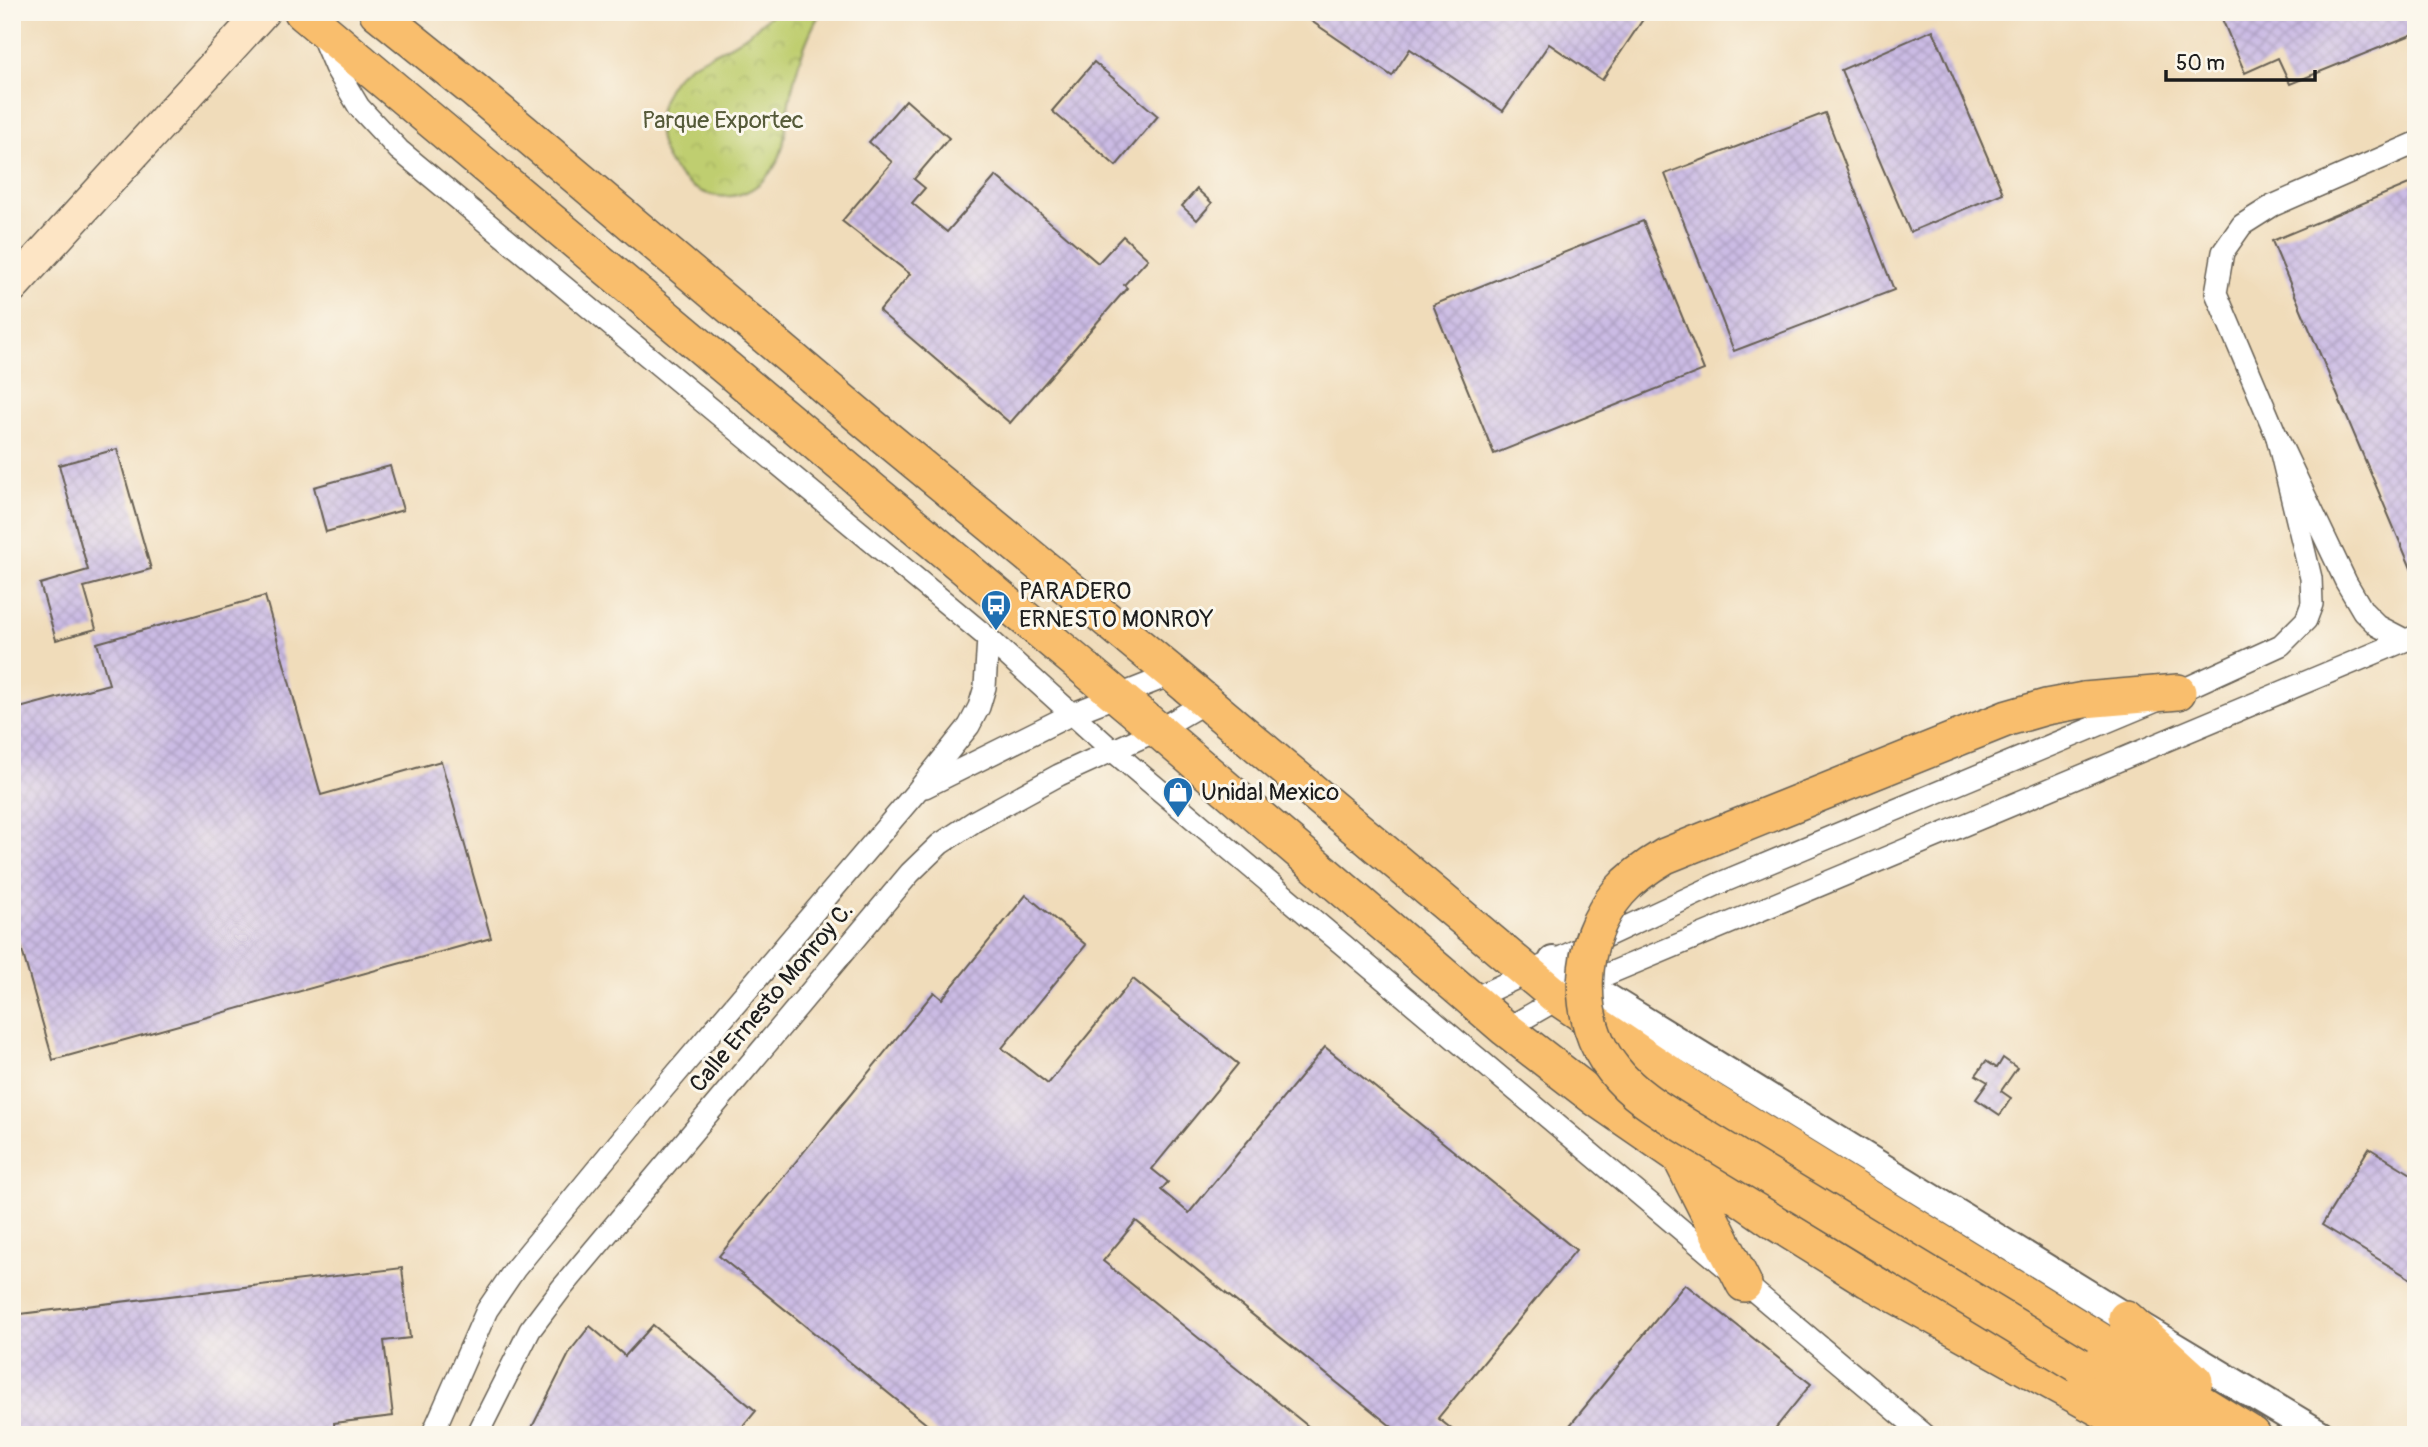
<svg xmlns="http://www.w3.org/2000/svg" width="2428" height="1447" viewBox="0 0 2428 1447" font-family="Pangolin,sans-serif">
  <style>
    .park { fill: url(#park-crowns); stroke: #6e7546; stroke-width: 2 }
    .building { fill: url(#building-cross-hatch) }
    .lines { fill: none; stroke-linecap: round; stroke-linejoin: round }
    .minor-casing { stroke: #665f53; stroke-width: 24 }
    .tertiary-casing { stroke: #665f53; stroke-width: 32 }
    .secondary-casing { stroke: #665f53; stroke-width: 35 }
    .primary-casing { stroke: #665f53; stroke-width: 38 }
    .minor { stroke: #fff; stroke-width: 21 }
    .tertiary { stroke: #fff; stroke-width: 28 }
    .secondary { stroke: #fde5c5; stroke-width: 32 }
    .primary { stroke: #f9be6d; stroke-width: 35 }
    .primary-bridge-casing { stroke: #665f53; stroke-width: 38; stroke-linecap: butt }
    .primary-bridge { stroke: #f9be6d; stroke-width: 35 }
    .labels { text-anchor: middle; stroke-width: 6; stroke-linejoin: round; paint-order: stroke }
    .park-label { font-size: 24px; fill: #555a39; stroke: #fbf7ec }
    .poi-label { font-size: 24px; fill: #1c1c1c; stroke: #fbf7ec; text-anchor: start }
    .street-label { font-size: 24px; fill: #1c1c1c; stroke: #fbf7ec }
  </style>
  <defs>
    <pattern id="park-crowns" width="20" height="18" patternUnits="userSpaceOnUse" patternTransform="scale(1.75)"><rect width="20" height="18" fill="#bfce70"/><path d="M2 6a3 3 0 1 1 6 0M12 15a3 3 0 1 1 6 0" fill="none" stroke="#a4b060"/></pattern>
    <pattern id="building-cross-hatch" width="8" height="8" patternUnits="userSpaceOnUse" patternTransform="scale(1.75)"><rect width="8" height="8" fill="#cbbbe4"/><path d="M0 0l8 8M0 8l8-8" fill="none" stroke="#aea0c3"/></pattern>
  </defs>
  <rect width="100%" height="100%" fill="#fbf7ec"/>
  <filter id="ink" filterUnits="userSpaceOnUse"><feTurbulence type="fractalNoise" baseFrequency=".0143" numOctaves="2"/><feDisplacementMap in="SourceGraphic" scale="14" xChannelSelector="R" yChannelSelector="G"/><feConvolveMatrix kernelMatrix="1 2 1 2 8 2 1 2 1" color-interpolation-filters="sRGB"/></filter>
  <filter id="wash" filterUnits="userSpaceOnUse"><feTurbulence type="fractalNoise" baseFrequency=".00686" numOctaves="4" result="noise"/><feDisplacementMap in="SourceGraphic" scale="28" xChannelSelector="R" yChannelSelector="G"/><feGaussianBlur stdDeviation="1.57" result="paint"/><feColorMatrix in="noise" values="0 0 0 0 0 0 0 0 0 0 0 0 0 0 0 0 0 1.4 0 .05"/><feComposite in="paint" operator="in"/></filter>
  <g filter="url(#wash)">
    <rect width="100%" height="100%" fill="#f0dcba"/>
    <path class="park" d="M 774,12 L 821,12 C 804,40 796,71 789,102 C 785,125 787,149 773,169 C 719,243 620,152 674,80 C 688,62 708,57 727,47 C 745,38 760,25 774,12 Z"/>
    <g id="blocks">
      <g class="building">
        <polygon points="1298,12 1648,12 1602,80 1549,44 1503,111 1410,49 1392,76"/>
        <polygon points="2219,12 2416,12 2416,33 2290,84 2278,58 2245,73"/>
        <polygon points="1933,30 2003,193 1910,232 1841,70"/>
        <polygon points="1094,62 1158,116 1116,166 1052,111"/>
        <polygon points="906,100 949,138 914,179 925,188 912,203 947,232 996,176 1098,263 1123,236 1148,259 1124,285 1127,288 1010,423 879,311 910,274 842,221 892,162 869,142"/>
        <polygon points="1825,113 1894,290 1734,351 1665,174"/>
        <polygon points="2416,181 2416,580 2272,241"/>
        <polygon points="1197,189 1212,203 1197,220 1182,206"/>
        <polygon points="1643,221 1704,370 1494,454 1433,305"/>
        <polygon points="117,449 151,569 84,587 96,629 56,640 40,584 88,570 59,465"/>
        <polygon points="390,466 403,510 326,532 314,487"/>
        <polygon points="265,596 321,795 441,761 491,938 53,1060 12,915 12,710 109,684 97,643"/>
        <polygon points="1026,895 1086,945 1002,1048 1048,1084 1133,979 1238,1064 1152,1169 1168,1182 1161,1190 1189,1213 1325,1047 1576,1250 1438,1418 1459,1435 1402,1435 1136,1221 1103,1261 1319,1435 940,1435 719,1256 934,992 942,999"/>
        <polygon points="2003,1058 2017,1068 2001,1091 2011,1098 2000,1115 1976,1099 1988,1082 1976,1075 1986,1061 1997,1068"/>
        <polygon points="2369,1148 2416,1177 2416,1282 2322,1225"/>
        <polygon points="402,1268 410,1338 384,1341 393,1416 334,1423 335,1435 12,1435 12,1315"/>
        <polygon points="1685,1284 1811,1384 1770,1435 1562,1435"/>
        <polygon points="653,1325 756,1411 736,1435 528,1435 571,1350 590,1326 625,1356"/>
      </g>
    </g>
  </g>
  <g filter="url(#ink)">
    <use href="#blocks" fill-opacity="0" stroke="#665f53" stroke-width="2"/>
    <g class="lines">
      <g class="minor-casing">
        <g id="minor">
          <polyline points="321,34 335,67 359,107 399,150 988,638 1113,751 1925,1435"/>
          <polyline points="2405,640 2378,626 2363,611 2346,582 2277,437 2216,293 2223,252 2242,225 2272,206 2416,143"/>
          <polyline points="925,787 1074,713 1173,674"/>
          <polyline points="1472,999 1718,884 2178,692 2281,645 2306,620 2312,604 2311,578 2277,437"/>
          <polyline points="1506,1029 1584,984 2416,636"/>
          <polyline points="432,1435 487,1310 515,1269 653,1101 917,791 969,726 979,707 985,687 988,638"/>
          <polyline points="477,1435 530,1330 561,1289 910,873 940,844 975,821 1059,775 1158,730 1206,702"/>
        </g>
      </g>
      <g class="tertiary-casing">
        <polyline id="tertiary" points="1553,961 1602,995 2126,1318 2321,1435"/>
      </g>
      <g class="secondary-casing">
        <polyline id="secondary" points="12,287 263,12"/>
      </g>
      <g class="primary-casing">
        <g id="primary">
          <polyline points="302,12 1158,730 1506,1029 1594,1097 1778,1224 1868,1280 2147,1435"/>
          <polyline points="377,12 475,91 874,428 1173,674 1558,998 1693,1089 2253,1435"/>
          <polyline points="2084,700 2178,692"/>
          <polyline points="1681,1159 1744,1284"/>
          <polyline points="2126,1318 2195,1381"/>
          <polyline points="2079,1365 2189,1435"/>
        </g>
      </g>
      <use href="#minor" class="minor"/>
      <use href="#tertiary" class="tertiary"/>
      <use href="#secondary" class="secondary"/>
      <use href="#primary" class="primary"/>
      <g class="primary-bridge-casing">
        <path id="primary-bridge" d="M 2079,1365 L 1694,1131 C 1665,1113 1635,1097 1614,1070 C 1573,1019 1577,941 1619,892 C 1632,877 1648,866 1665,856 L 2008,718 L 2046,707 L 2084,700"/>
      </g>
      <use href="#primary-bridge" class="primary-bridge"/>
    </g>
  </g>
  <defs>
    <g id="bus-pin" transform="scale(1.575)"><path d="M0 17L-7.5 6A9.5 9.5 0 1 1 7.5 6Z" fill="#1f6fb2" stroke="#fbf7ec"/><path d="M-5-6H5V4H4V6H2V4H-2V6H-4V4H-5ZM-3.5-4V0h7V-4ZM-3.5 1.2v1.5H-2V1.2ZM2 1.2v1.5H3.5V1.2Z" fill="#fff"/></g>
    <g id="shop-pin" transform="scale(1.575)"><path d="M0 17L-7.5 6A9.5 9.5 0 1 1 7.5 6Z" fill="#1f6fb2" stroke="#fbf7ec"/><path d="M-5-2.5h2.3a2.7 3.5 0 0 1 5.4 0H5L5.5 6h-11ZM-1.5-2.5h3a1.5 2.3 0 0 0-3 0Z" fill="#fff"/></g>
  </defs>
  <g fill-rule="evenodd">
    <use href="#bus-pin" x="996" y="605"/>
    <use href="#shop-pin" x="1178" y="792"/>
  </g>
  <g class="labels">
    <g class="park-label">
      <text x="723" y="128">Parque Exportec</text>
    </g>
    <g class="poi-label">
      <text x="1019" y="599">PARADERO<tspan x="1019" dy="28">ERNESTO MONROY</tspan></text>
      <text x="1201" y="800">Unidal Mexico</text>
    </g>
    <g class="street-label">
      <text transform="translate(771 997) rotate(-50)" y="8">Calle Ernesto Monroy C.</text>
    </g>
  </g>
  <rect width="2428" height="1447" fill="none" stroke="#fbf7ec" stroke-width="42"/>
  <path d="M2166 70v10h149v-10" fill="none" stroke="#1c1c1c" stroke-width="3.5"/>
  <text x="2176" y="70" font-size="21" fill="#1c1c1c" stroke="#fbf7ec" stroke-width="5" paint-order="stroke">50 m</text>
</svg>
